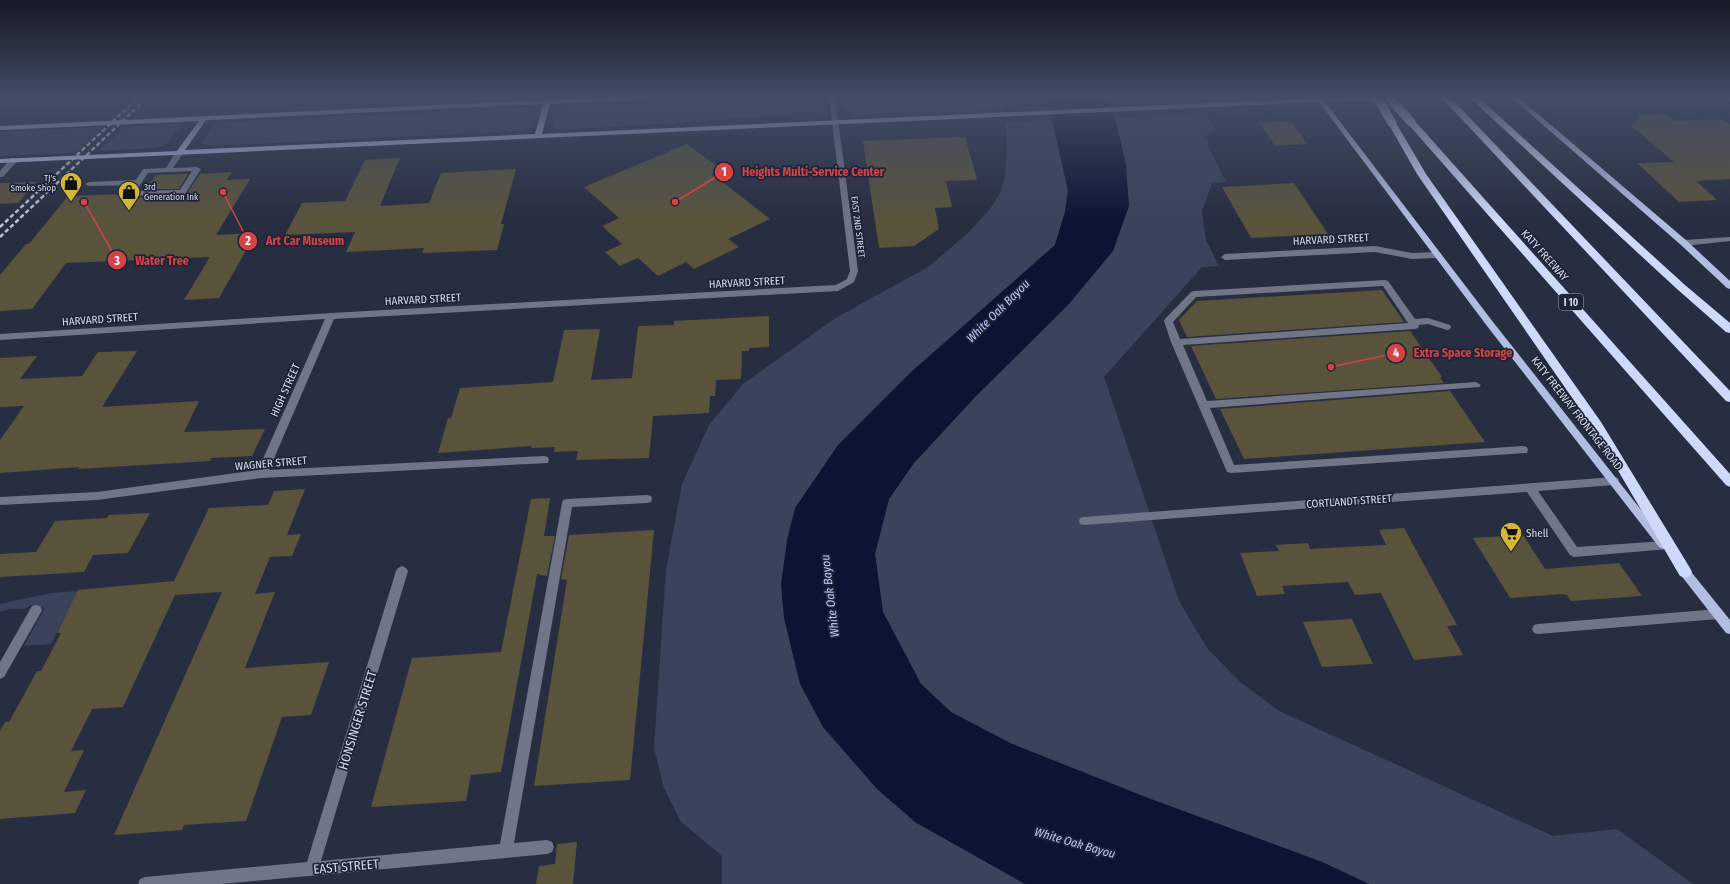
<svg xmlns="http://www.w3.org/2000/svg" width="1730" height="884" viewBox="0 0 1730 884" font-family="'Fira Sans Condensed',sans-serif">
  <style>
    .green { fill: #3b435c }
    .water { fill: #0d1332 }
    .building { fill: #59533c }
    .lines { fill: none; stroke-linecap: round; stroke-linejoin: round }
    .minor { fill: #707688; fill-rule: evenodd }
    .major { fill: #b1bde1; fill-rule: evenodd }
    .highway { fill: #ced9fc; fill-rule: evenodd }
    .rail { stroke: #bdc2d0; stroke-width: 2.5; stroke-dasharray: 4.5 2.5; stroke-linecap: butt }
    .highway-bridge { stroke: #ced9fc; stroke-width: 9 }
    .labels { text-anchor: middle; stroke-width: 3.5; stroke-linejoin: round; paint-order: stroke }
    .far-poi-label { font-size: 9px; fill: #d7dbe8; stroke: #1e2437; text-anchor: end }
    .far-street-label { font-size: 9px; fill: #d7dbe8; stroke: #1e2437 }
    .shield { fill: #1e2437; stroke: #a0a4b3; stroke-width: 1 }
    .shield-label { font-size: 10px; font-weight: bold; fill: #d7dbe8 }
    .street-label { font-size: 11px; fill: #d7dbe8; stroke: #1e2437 }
    .poi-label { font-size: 11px; fill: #d7dbe8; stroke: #1e2437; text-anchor: start }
    .water-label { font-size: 12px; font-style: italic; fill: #bac9fd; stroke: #1e2437 }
    .near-street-label { font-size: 13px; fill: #d7dbe8; stroke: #1e2437 }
    .leader { fill: none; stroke: #d64345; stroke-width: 1.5 }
    .callout-dot { fill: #d64345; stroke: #1e2437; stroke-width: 1.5 }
    .mark-label { font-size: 12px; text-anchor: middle; font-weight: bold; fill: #fff }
    .callout-label { font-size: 12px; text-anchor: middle; font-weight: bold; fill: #d64345; stroke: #1e2437; stroke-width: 3.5; stroke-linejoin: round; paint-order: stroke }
  </style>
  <rect width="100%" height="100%" fill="#282e41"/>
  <g class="green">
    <path d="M 780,97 L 817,97 L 822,102 L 823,109 L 821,113 L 815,114 C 730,118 645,126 559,130 L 553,128 L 552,126 L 557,111 L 567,107 Z"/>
    <path d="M 847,97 L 1000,97 L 1005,110 L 853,115 C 845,113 843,105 847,97 Z"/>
    <polygon points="531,109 534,111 530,127 521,131 213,146 206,145 202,142 215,125 226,122"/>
    <polygon points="1205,113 1215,129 1204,137 1226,182 1212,183 1202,211 1206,240 1219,266 1202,267 1104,377 1179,601 1207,648 1239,681 1279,711 1553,836 1617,829 1693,884 1369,884 1322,862 1148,798 1010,743 951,712 921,684 883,612 875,554 889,499 914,463 976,396 1069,304 1126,165 1115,118"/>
    <polygon points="1052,120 1068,190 1065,212 1055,245 910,373 838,445 915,822 1025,884 722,884 722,856 681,822 664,788 654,748 666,570 682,484 709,425 743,384 834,319 928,267 968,233 990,209 1000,193 1005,178 1007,146 1006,123"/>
    <polygon points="172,124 179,126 179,128 167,144 157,148 99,151 124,127"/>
    <polygon points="103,127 75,153 0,156 0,132"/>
    <polygon points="78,591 51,644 24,646 45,608 31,605 24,609 10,609 0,612 0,604 51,593"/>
  </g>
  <polygon class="water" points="1047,97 1108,97 1115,118 1126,165 1129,206 1113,251 1069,304 976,396 914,463 889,499 875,554 883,612 921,684 951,712 1010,743 1148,798 1322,862 1369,884 1025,884 915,822 877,789 823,727 800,684 784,618 781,585 787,540 795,508 838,445 910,373 1055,245 1065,212 1068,190"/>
  <g class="building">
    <polygon points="1666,114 1675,121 1722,119 1730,124 1730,179 1696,181 1717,200 1679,202 1637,163 1674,162 1632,126 1639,115"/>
    <polygon points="1291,121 1307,144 1275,146 1260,123"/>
    <polygon points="965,137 977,180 946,181 952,207 935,208 939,229 914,246 879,248 863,141"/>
    <polygon points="687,144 721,169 712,174 770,219 728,239 739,247 694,269 686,262 658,276 638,258 620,266 605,252 622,244 602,226 619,218 584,187"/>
    <polygon points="400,158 380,206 429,203 441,173 516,169 501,224 504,224 497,250 422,253 424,248 346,252 355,232 285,235 302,203 345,201 365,160"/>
    <polygon points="232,172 226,180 250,179 216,235 256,233 219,298 184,300 210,257 66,263 32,309 0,311 0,275 26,244 29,244 68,196 125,194 130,198 185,196 200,174"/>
    <polygon points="188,174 179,189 145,189 156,175"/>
    <polygon points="36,182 18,203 0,204 0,183"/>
    <polygon points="1294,183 1328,234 1251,238 1222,187"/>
    <polygon points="1382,290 1404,322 1187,337 1179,320 1197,301"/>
    <polygon points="769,316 769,347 749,348 749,351 742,351 741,379 716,380 715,396 710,396 709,413 653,416 649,458 576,460 578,451 554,452 555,447 531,448 532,446 438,453 448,418 451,418 460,388 553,382 564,330 600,329 591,380 632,378 638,326 674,325 674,321"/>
    <polygon points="1410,331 1442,377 1440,378 1444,383 1216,399 1191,346"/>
    <polygon points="137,351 102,407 199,401 184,432 265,429 252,456 211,458 210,461 78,469 80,467 0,473 0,440 24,406 0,407 0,358 37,356 20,379 82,376 98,352"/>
    <polygon points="1450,391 1485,442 1244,459 1220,409"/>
    <polygon points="305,489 287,535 301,534 292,556 270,557 255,594 275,592 245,668 329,662 311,715 282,717 246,821 184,825 182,830 114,835 222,592 175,595 123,707 92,709 71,751 84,750 64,792 86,790 75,813 0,819 0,731 5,722 9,722 37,671 41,671 61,633 57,633 78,590 174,581 209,508 268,505 274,491"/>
    <polygon points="550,498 544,536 555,536 547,576 537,574 501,772 471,775 466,801 371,807 412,658 501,652 531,499"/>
    <polygon points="150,513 128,553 93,555 84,572 0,577 0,554 36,552 55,521 107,518 109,515"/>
    <polygon points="1404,528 1457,625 1447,626 1463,655 1414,660 1381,593 1355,595 1348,582 1282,586 1285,594 1257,596 1240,553 1279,551 1276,545 1308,543 1310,549 1386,545 1379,530"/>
    <polygon points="654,530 630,780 534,786 567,580 561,579 569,535"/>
    <polygon points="1523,535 1545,569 1619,563 1642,596 1571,601 1567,595 1562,594 1510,598 1473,538"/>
    <polygon points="1352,619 1373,664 1322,667 1303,622"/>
    <polygon points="577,842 573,884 536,884 539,866 555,864 557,844"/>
  </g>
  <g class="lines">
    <g class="minor">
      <polygon points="829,97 835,97 858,271 854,282 838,291 334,319 269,470 544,456 548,457 549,460 548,463 262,478 97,500 0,505 0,497 97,492 258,470 325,319 0,340 0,334 331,313 836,285 847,279 850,271"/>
      <polygon points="1724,97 1730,97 1730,102"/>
      <path d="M 177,150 L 184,152 L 173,168 L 197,167 L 201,169 L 185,194 L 130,196 L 126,194 L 133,185 L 89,186 L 85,184 L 89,182 L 136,180 L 143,169 L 166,168 ZM 192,171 L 180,190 L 136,191 L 148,173 Z"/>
      <polygon points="11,158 14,158 18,160 3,177 0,177 0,171"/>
      <polygon points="1730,237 1730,241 1684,246 1680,243 1684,240"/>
      <polygon points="1375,246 1412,253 1437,252 1441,255 1437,258 1412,259 1375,252 1225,260 1221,257 1225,254"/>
      <path d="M 1385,280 L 1388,281 L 1415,319 L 1428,318 L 1450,325 L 1451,327 L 1450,329 L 1447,330 L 1428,324 L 1419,325 L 1418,328 L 1415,329 L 1183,345 L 1207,401 L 1476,382 L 1481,385 L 1479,387 L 1210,408 L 1234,465 L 1523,446 L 1527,447 L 1528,450 L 1527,453 L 1231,473 L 1227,472 L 1171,342 L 1164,321 L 1165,319 L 1191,292 L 1194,291 ZM 1383,286 L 1408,323 L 1180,339 L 1173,322 L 1196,297 Z"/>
      <polygon points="1614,477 1618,478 1619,481 1618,484 1614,485 1538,491 1577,547 1665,541 1669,543 1670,546 1669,549 1574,557 1570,555 1527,492 1084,525 1080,524 1079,521 1080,518 1084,517"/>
      <polygon points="647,495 651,496 652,499 651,502 647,503 572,507 514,843 547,840 552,842 554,847 552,852 547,854 506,858 221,884 138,884 140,879 145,877 307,862 396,571 398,568 402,566 406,568 408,571 321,861 500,844 562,503 563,500 567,499"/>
      <polygon points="36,605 40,606 42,610 40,614 4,677 0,679 0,662 32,606"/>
      <polygon points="1718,609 1722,610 1724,614 1722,618 1718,619 1538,634 1534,633 1532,629 1534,625 1538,624"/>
    </g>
    <g class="major">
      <path d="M 606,97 L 657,97 L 654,99 L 550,104 L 542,134 L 1316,98 L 1315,97 L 1393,97 L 1390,99 L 1325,102 L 1493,322 L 1668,544 L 1667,547 L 1663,549 L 1659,547 L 1487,326 L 1319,102 L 0,163 L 0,159 L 177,151 L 199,121 L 0,130 L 0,126 ZM 543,104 L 535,134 L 185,150 L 206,120 Z"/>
      <polygon points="1511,97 1518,97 1687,241 1730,281 1730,289 1727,288 1681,245"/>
      <polygon points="1680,561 1684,563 1730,620 1730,634 1726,633 1676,569 1674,566 1676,563"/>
    </g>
    <g class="highway">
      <polygon points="1441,97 1450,97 1730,391 1730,402 1726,401"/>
      <polygon points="1469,97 1478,97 1685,285 1730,323 1730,333 1726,332 1677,289"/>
      <polygon points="1411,119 1414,120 1730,474 1730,487 1726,485 1408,124 1408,120"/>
      <polygon points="1392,120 1396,123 1426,174 1601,422 1690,568 1692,572 1690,576 1685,578 1680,576 1593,428 1417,174 1388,123"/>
    </g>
    <g class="rail">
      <polyline points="0,227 139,97"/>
      <polyline points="0,237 148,97"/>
    </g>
    <g class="highway-bridge">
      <polyline points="1377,97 1392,123"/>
      <polyline points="1389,97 1411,122"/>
    </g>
  </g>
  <linearGradient id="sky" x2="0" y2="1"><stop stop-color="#161924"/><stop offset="0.44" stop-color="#424c65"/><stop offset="1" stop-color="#424c65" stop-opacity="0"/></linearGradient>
  <rect width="1730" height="221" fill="url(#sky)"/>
  <defs>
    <g id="shop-pin" transform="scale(1.15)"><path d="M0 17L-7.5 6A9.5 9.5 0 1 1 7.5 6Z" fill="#d4b635" stroke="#1e2437"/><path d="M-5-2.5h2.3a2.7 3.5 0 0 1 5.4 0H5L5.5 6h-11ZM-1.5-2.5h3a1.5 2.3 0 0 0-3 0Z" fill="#111"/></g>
    <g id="supermarket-pin" transform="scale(1.15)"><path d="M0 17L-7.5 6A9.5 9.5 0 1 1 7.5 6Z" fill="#d4b635" stroke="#1e2437"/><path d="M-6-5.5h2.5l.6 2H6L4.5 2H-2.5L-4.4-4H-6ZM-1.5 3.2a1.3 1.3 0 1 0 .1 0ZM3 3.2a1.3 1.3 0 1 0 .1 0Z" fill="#111"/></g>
  </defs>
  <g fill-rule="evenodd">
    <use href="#shop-pin" x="71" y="183"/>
    <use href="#shop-pin" x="129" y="192"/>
    <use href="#supermarket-pin" x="1511" y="533"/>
  </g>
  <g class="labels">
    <g class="far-poi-label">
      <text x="56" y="181">TJ's<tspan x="56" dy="10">Smoke Shop</tspan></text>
      <text x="144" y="190" text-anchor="start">3rd<tspan x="144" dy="10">Generation Ink</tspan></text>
    </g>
    <g class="far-street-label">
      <text transform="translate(858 227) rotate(83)" y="3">EAST 2ND STREET</text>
    </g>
    <rect class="shield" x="1559" y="294" width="24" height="16" rx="3"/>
    <g class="shield-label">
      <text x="1571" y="306">I 10</text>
    </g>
    <g class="street-label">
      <text transform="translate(1331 239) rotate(-3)" y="4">HARVARD STREET</text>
      <text transform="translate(1545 255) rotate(48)" y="4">KATY FREEWAY</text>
      <text transform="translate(747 282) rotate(-3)" y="4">HARVARD STREET</text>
      <text transform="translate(423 299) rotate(-3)" y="4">HARVARD STREET</text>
      <text transform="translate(100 319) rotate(-4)" y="4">HARVARD STREET</text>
      <text transform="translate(285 390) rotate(-66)" y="4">HIGH STREET</text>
      <text transform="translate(1577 413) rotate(52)" y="4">KATY FREEWAY FRONTAGE ROAD</text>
      <text transform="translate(271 463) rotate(-5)" y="4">WAGNER STREET</text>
      <text transform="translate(1349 501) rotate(-4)" y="4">CORTLANDT STREET</text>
    </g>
    <g class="poi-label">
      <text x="1526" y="537">Shell</text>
    </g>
    <g class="water-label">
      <text transform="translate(998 311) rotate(-45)" y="4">White Oak Bayou</text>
      <text transform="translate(830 596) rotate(-97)" y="4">White Oak Bayou</text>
      <text transform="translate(1075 843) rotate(16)" y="4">White Oak Bayou</text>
    </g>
    <g class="near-street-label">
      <text transform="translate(357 720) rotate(-73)" y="5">HONSINGER STREET</text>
      <text transform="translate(346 866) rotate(-5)" y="5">EAST STREET</text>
    </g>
  </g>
  <path class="leader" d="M675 202L724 172M223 192L248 241M84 202L117 260M1331 367L1396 353"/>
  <g class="callout-dot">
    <circle cx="675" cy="202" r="4"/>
    <circle cx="223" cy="192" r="4"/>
    <circle cx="84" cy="202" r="4"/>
    <circle cx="1331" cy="367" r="4"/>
    <circle cx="724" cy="172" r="10"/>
    <circle cx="248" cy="241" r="10"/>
    <circle cx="117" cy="260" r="10"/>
    <circle cx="1396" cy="353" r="10"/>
  </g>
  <g class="mark-label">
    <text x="724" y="176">1</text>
    <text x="248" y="245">2</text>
    <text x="117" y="265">3</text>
    <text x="1396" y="357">4</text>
  </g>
  <g class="callout-label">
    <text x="813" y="176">Heights Multi-Service Center</text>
    <text x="305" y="245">Art Car Museum</text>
    <text x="162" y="265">Water Tree</text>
    <text x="1463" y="357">Extra Space Storage</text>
  </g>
</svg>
